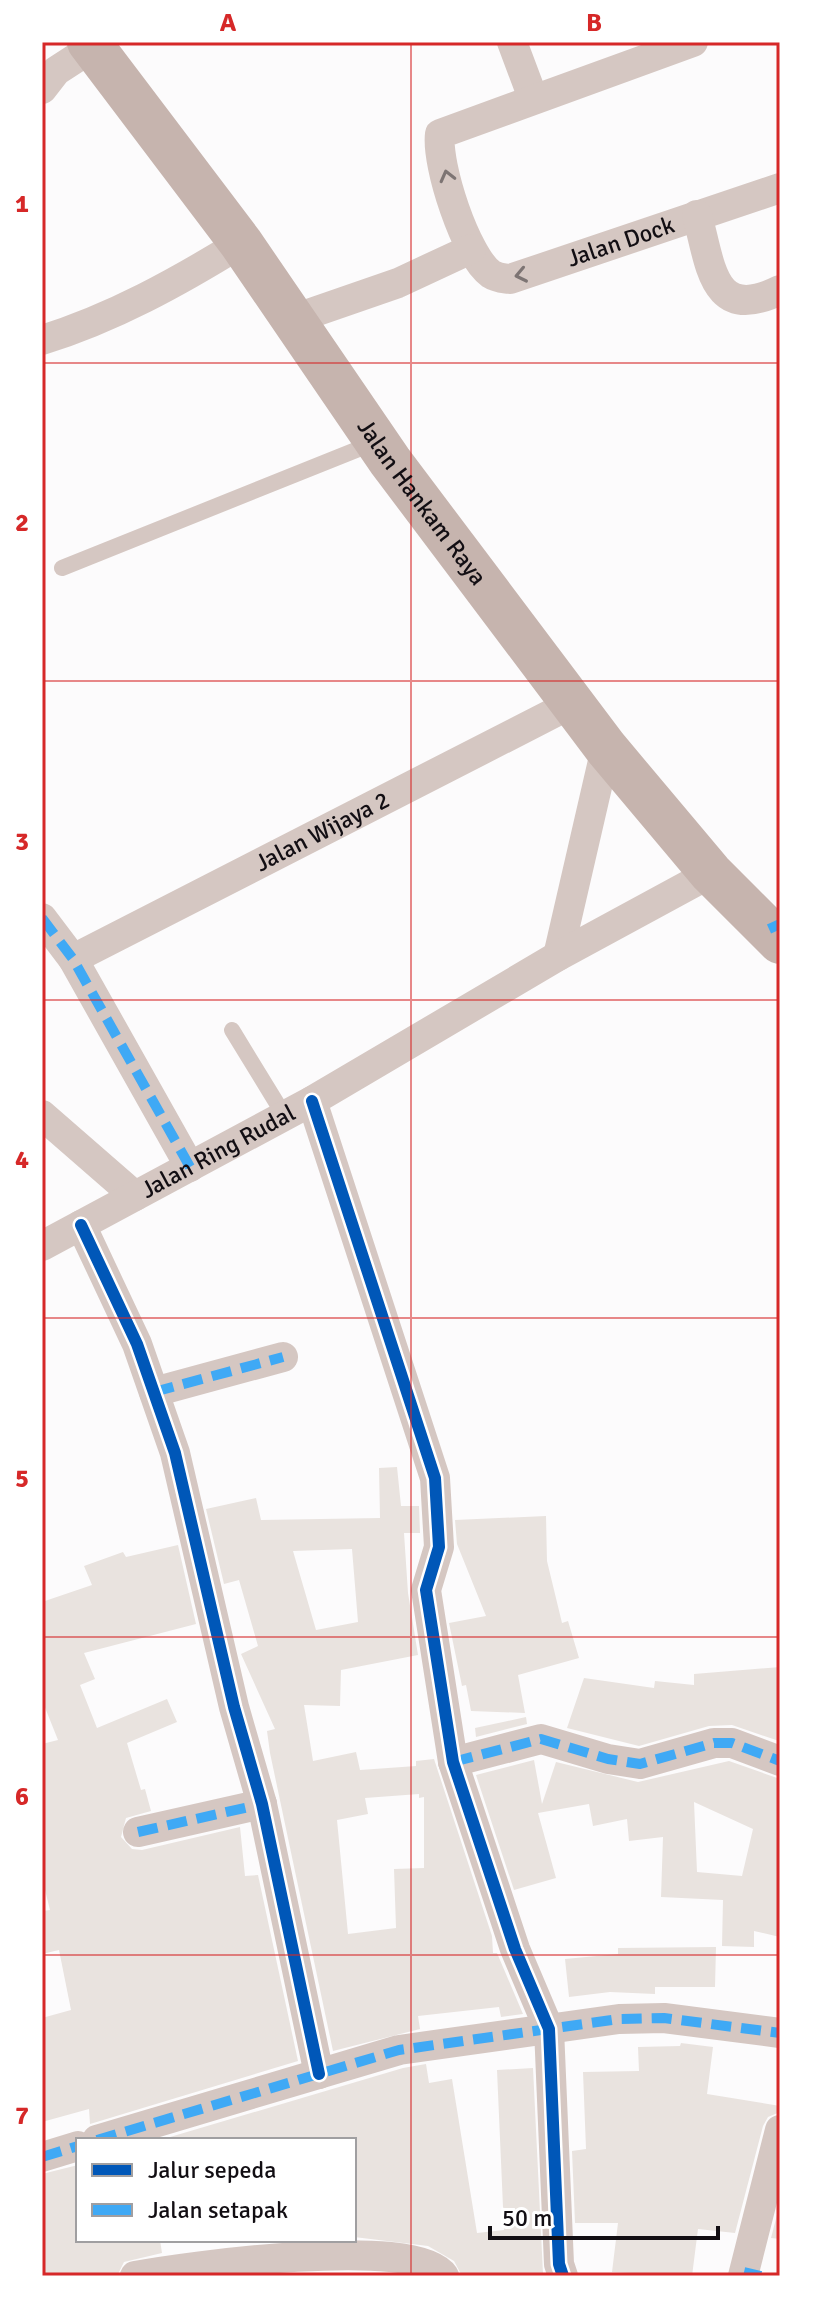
<svg xmlns="http://www.w3.org/2000/svg" width="822" height="2318" viewBox="0 0 822 2318" font-family="Signika,sans-serif">
  <style>
    .building { fill: #e9e3df; fill-rule: evenodd }
    .lines { fill: none; stroke-linecap: round; stroke-linejoin: round }
    .lane { stroke: #d5c7c2; stroke-width: 16 }
    .street { stroke: #d5c7c2; stroke-width: 30 }
    .primary { stroke: #c6b4ae; stroke-width: 44 }
    .quiet { stroke: #3fa9f5; stroke-width: 10; stroke-dasharray: 20 10; stroke-linecap: butt }
    .cycleway-casing { stroke: #fff; stroke-width: 17 }
    .cycleway { stroke: #0057b8; stroke-width: 12 }
    .oneway { stroke: #7d7473 }
    .grid { fill: none; stroke: #d62828; stroke-width: 2; stroke-opacity: 0.55 }
    .labels { text-anchor: middle; stroke-width: 8; stroke-linejoin: round; paint-order: stroke }
    .street-label { font-size: 24px; fill: #120e13; stroke: #fff }
    .neatline { fill: none; stroke: #d62828; stroke-width: 3 }
    .grid-label { font-size: 26px; text-anchor: middle; font-weight: bold; fill: #d62828 }
  </style>
  <rect width="100%" height="100%" fill="#fcfbfc"/>
  <g class="building">
    <path d="M 397,1467 L 401,1506 L 419,1506 L 420,1533 L 404,1533 L 408,1593 L 418,1655 L 341,1670 L 340,1706 L 304,1705 L 313,1761 L 356,1752 L 360,1770 L 416,1766 L 416,1761 L 434,1759 L 492,1936 L 493,1953 L 497,1953 L 523,2014 L 501,2017 L 499,2007 L 418,2016 L 420,2029 L 333,2051 L 270,1753 L 267,1731 L 275,1729 L 241,1654 L 258,1646 L 239,1580 L 224,1584 L 206,1509 L 256,1498 L 261,1520 L 380,1518 L 379,1468 ZM 352,1549 L 358,1622 L 316,1630 L 293,1551 ZM 419,1794 L 419,1798 L 424,1797 L 424,1868 L 394,1869 L 396,1928 L 348,1934 L 337,1820 L 368,1814 L 365,1798 Z"/>
    <polygon points="546,1516 547,1561 562,1623 568,1621 579,1658 518,1675 525,1713 471,1711 466,1685 462,1686 449,1623 486,1616 457,1544 455,1520"/>
    <polygon points="178,1545 196,1624 84,1653 95,1679 80,1685 97,1728 167,1699 177,1722 127,1743 141,1790 145,1789 151,1811 126,1818 121,1837 132,1849 142,1850 240,1827 245,1876 258,1875 298,2061 90,2124 89,2109 42,2122 42,2018 71,2010 59,1950 42,1954 42,1911 50,1910 42,1878 42,1744 58,1740 42,1700 42,1602 92,1585 84,1566 123,1552 126,1557"/>
    <polygon points="780,1667 779,1741 732,1725 709,1726 639,1746 567,1728 584,1678 654,1688 655,1681 694,1685 694,1674"/>
    <polygon points="526,1717 527,1724 476,1737 475,1728"/>
    <path d="M 534,1760 L 542,1804 L 556,1762 L 638,1782 L 729,1761 L 780,1779 L 780,1937 L 754,1931 L 754,1947 L 722,1946 L 723,1900 L 661,1897 L 663,1837 L 629,1841 L 627,1819 L 593,1826 L 589,1804 L 538,1813 L 556,1878 L 514,1890 L 476,1775 ZM 694,1802 L 753,1829 L 742,1876 L 697,1872 Z"/>
    <polygon points="716,1947 715,1987 655,1987 655,1994 610,1992 569,1997 565,1959 618,1954 618,1948"/>
    <polygon points="681,2043 713,2047 707,2094 780,2106 780,2112 768,2117 763,2126 735,2233 698,2229 692,2276 612,2272 618,2223 575,2223 572,2151 586,2149 583,2072 639,2071 638,2047 680,2046"/>
    <polygon points="426,2064 429,2083 452,2079 477,2233 504,2230 497,2070 533,2068 543,2274 462,2276 454,2261 428,2246 354,2237 354,2140 160,2140 403,2068"/>
    <polygon points="78,2165 78,2240 160,2240 162,2253 124,2262 117,2276 42,2276 42,2174"/>
    <polygon points="780,2203 780,2239 771,2238"/>
  </g>
  <g class="lines">
    <g class="lane">
      <polyline points="62,568 376,442"/>
      <polyline points="232,1030 284,1115"/>
    </g>
    <g class="street">
      <polyline points="512,42 533,98"/>
      <path id="s1" d="M 693,42 L 440,134 C 436,165 466,256 491,274 C 497,278 503,278 510,279 L 780,188"/>
      <polyline points="42,89 56,71 93,47"/>
      <path d="M 697,215 C 711,265 712,324 780,290"/>
      <polyline points="294,319 398,283 471,249"/>
      <path d="M 42,340 C 113,318 178,282 241,243"/>
      <polyline points="42,918 73,959 190,1167"/>
      <polyline points="558,956 606,748"/>
      <path id="s2" d="M 73,959 L 573,703"/>
      <polyline points="312,1101 435,1478 439,1547 426,1590 453,1762 515,1949 549,2029 559,2264 563,2276"/>
      <polyline points="42,1115 135,1196"/>
      <polyline points="81,1225 137,1344 175,1453 234,1707 262,1804 319,2074"/>
      <path id="s3" d="M 42,1246 L 312,1101 L 558,956 L 711,873"/>
      <polyline points="154,1392 283,1357"/>
      <polyline points="453,1762 541,1739 608,1759 640,1764 714,1743 732,1743 780,1761"/>
      <polyline points="138,1832 262,1804"/>
      <polyline points="97,2140 399,2050 619,2019 664,2018 780,2033"/>
      <polyline points="42,2157 78,2146"/>
      <path d="M 135,2276 C 184,2267 415,2234 444,2276"/>
      <polyline points="743,2276 780,2130"/>
    </g>
    <path class="primary" id="s4" d="M 89,42 L 241,243 L 390,461 L 606,748 L 711,873 L 780,942"/>
    <g class="quiet">
      <polyline points="42,918 73,959 190,1167"/>
      <polyline points="769,929 780,924"/>
      <polyline points="154,1392 283,1357"/>
      <polyline points="453,1762 541,1739 608,1759 640,1764 714,1743 732,1743 780,1761"/>
      <polyline points="138,1832 262,1804"/>
      <polyline points="97,2140 399,2050 619,2019 664,2018 780,2033"/>
      <polyline points="42,2157 78,2146"/>
      <polyline points="744,2272 761,2276"/>
    </g>
    <g class="cycleway-casing">
      <g id="cycleway">
        <polyline points="312,1101 435,1478 439,1547 426,1590 453,1762 515,1949 549,2029 559,2264 563,2276"/>
        <polyline points="81,1225 137,1344 175,1453 234,1707 262,1804 319,2074"/>
      </g>
    </g>
    <use href="#cycleway" class="cycleway"/>
  </g>
  <defs><path id="oneway-chevron" d="M-2-3.5L2.5 0L-2 3.5" fill="none" stroke-width="1.6" stroke-linecap="round" stroke-linejoin="round" transform="scale(2)"/></defs>
  <g class="oneway">
    <use href="#oneway-chevron" transform="translate(447 176) rotate(-104)"/>
    <use href="#oneway-chevron" transform="translate(521 275) rotate(168)"/>
  </g>
  <path class="grid" d="M 411,42 L 411,2276M 42,363 L 780,363M 42,681 L 780,681M 42,1000 L 780,1000M 42,1318 L 780,1318M 42,1637 L 780,1637M 42,1955 L 780,1955"/>
  <g class="labels">
    <g class="street-label">
      <text dy="8" stroke="none"><textPath href="#s1" startOffset="558">Jalan Dock</textPath></text>
      <text dy="8" stroke="none"><textPath href="#s4" startOffset="568">Jalan Hankam Raya</textPath></text>
      <text dy="8" stroke="none"><textPath href="#s2" startOffset="280">Jalan Wijaya 2</textPath></text>
      <text dy="8" stroke="none"><textPath href="#s3" startOffset="200">Jalan Ring Rudal</textPath></text>
    </g>
  </g>
  <rect width="822" height="2318" fill="none" stroke="#ffffff" stroke-width="88"/>
  <rect x="76" y="2138" width="280" height="104" fill="#ffffff" stroke="#a09fa1" stroke-width="2"/>
  <rect x="92" y="2164" width="40" height="12" fill="#0057b8" stroke="#a09fa1" stroke-width="2"/>
  <text x="148" y="2178" font-size="24" fill="#120e13">Jalur sepeda</text>
  <rect x="92" y="2204" width="40" height="12" fill="#3fa9f5" stroke="#a09fa1" stroke-width="2"/>
  <text x="148" y="2218" font-size="24" fill="#120e13">Jalan setapak</text>
  <path d="M490 2226v12h228v-12" fill="none" stroke="#120e13" stroke-width="4"/>
  <text x="502" y="2226" font-size="24" fill="#120e13" stroke="#ffffff" stroke-width="6" paint-order="stroke">50 m</text>
  <rect x="44" y="44" width="734" height="2230" class="neatline"/>
  <g class="grid-label">
    <text x="228" y="31">A</text>
    <text x="594" y="31">B</text>
    <text x="22" y="212">1</text>
    <text x="22" y="531">2</text>
    <text x="22" y="850">3</text>
    <text x="22" y="1168">4</text>
    <text x="22" y="1487">5</text>
    <text x="22" y="1805">6</text>
    <text x="22" y="2124">7</text>
  </g>
</svg>
